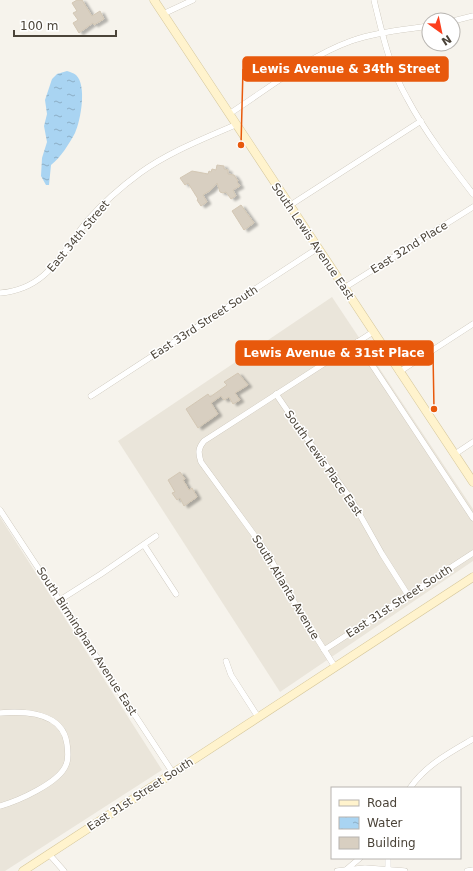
<svg xmlns="http://www.w3.org/2000/svg" width="473" height="871" viewBox="0 0 473 871" font-family="'DejaVu Sans',sans-serif">
  <style>
    .residential { fill: #eae5da }
    .water { fill: url(#water-ripples) }
    .building { fill: #d8cfc1; stroke: #d3c7b4; filter: url(#shadow) }
    .lines { fill: none; stroke-linecap: round; stroke-linejoin: round }
    .minor-casing { stroke: #c2bbae; stroke-width: 6 }
    .secondary-casing { stroke: #d6c79b; stroke-width: 9 }
    .minor { stroke: #fff; stroke-width: 5.5 }
    .secondary { stroke: #fff3cd; stroke-width: 8 }
    .labels { text-anchor: middle; stroke-width: 3; stroke-linejoin: round; paint-order: stroke }
    .street-label { font-size: 11px; fill: #4b4439; stroke: #fff }
    .leader { fill: none; stroke: #e8590c; stroke-width: 1.5 }
    .callout-dot { fill: #e8590c; stroke: #fff; stroke-width: 1.5 }
    .callout { fill: #e8590c; stroke: #e8590c; stroke-width: 1.5 }
    .callout-label { font-size: 12px; text-anchor: middle; font-weight: bold; fill: #fff }
  </style>
  <defs>
    <pattern id="water-ripples" width="26" height="14" patternUnits="userSpaceOnUse"><rect width="26" height="14" fill="#a9d4f2"/><path d="M2 4q2-2 4 0t4 0M15 11q2-2 4 0t4 0" fill="none" stroke="#8caec5"/></pattern>
    <filter id="shadow"><feDropShadow dx="4" dy="2" stdDeviation="1" flood-color="#0004"/></filter>
  </defs>
  <rect width="100%" height="100%" fill="#f6f3ec"/>
  <g class="residential">
    <polygon points="332,297 473,509 473,561 280,692 118,441"/>
    <polygon points="0,517 162,770 5,871 0,871"/>
  </g>
  <path class="water" d="M 67,71 C 70,72 74,73 76,75 C 87,85 81,120 75,133 C 69,144 61,157 51,165 L 49,185 L 46,185 L 41,176 L 42,158 L 47,142 L 44,126 L 47,114 L 45,100 L 52,79 L 57,74 Z"/>
  <g class="building">
    <polygon points="77,0 82,0 92,16 100,11 104,19 94,25 93,23 79,33 73,23 78,20 73,13 77,11 72,3"/>
    <polygon points="217,165 224,166 224,169 228,170 228,174 234,175 238,181 237,182 240,186 233,190 236,196 231,199 226,192 223,193 220,192 217,183 211,190 203,195 207,202 201,206 197,200 198,199 188,183 185,185 180,178 192,171 208,174 209,171 211,172 212,169 216,170"/>
    <polygon points="241,205 254,223 244,230 232,211"/>
    <polygon points="238,373 248,385 235,393 240,400 233,404 229,397 224,400 221,396 211,403 218,414 198,428 186,409 208,394 210,397 227,385 224,382"/>
    <polygon points="180,472 185,479 183,480 189,490 192,488 197,497 184,506 180,498 177,500 172,493 175,492 168,480"/>
  </g>
  <g class="lines">
    <g class="minor-casing">
      <g id="minor">
        <path d="M 374,0 C 382,33 390,69 407,98 C 425,132 449,163 473,194"/>
        <polyline points="163,14 193,0"/>
        <polyline points="453,21 473,16"/>
        <path d="M 229,114 C 268,89 307,57 351,41 C 376,32 403,30 429,26"/>
        <polyline points="289,206 421,121"/>
        <polyline points="344,288 473,207"/>
        <path d="M 0,293 C 48,289 61,253 88,220 C 103,203 121,187 140,173 C 169,152 203,139 235,125"/>
        <polyline points="357,342 473,518"/>
        <polyline points="399,372 473,324"/>
        <polyline points="276,394 300,429 351,499 382,554 408,595"/>
        <polyline points="91,396 318,248"/>
        <polyline points="455,454 473,442"/>
        <polyline points="0,510 173,773"/>
        <polyline points="144,545 176,594"/>
        <polyline points="60,600 101,574 156,536"/>
        <polyline points="324,650 473,553"/>
        <polyline points="226,661 231,675 258,717"/>
        <path d="M 335,667 L 294,602 L 268,554 L 201,462 C 198,453 198,448 204,441 L 373,332"/>
        <path d="M 0,713 C 24,711 63,712 67,744 C 68,751 69,759 66,765 C 59,783 18,801 0,806"/>
        <path d="M 410,788 C 426,765 449,753 473,739"/>
        <polyline points="49,854 64,871"/>
        <polyline points="388,858 388,871"/>
        <polyline points="347,869 360,858"/>
        <polyline points="337,871 365,868 405,871"/>
        <polyline points="467,871 473,870"/>
      </g>
    </g>
    <g class="secondary-casing">
      <g id="secondary">
        <polyline points="154,0 473,482"/>
        <polyline points="23,871 473,577"/>
      </g>
    </g>
    <use href="#minor" class="minor"/>
    <use href="#secondary" class="secondary"/>
  </g>
  <g class="labels">
    <g class="street-label">
      <text transform="translate(78 236) rotate(-50)" y="4">East 34th Street</text>
      <text transform="translate(313 241) rotate(56)" y="4">South Lewis Avenue East</text>
      <text transform="translate(409 247) rotate(-32)" y="4">East 32nd Place</text>
      <text transform="translate(204 322) rotate(-33)" y="4">East 33rd Street South</text>
      <text transform="translate(324 463) rotate(55)" y="4">South Lewis Place East</text>
      <text transform="translate(286 587) rotate(59)" y="4">South Atlanta Avenue</text>
      <text transform="translate(399 601) rotate(-33)" y="4">East 31st Street South</text>
      <text transform="translate(87 641) rotate(57)" y="4">South Birmingham Avenue East</text>
      <text transform="translate(140 794) rotate(-33)" y="4">East 31st Street South</text>
    </g>
  </g>
  <path class="leader" d="M241 145L243 69M434 409L433 353"/>
  <g class="callout-dot">
    <circle cx="241" cy="145" r="4"/>
    <circle cx="434" cy="409" r="4"/>
  </g>
  <g class="callout">
    <rect x="243" y="57" width="205" height="24" rx="4"/>
    <rect x="236" y="341" width="197" height="24" rx="4"/>
  </g>
  <g class="callout-label">
    <text x="346" y="73">Lewis Avenue &amp; 34th Street</text>
    <text x="334" y="357">Lewis Avenue &amp; 31st Place</text>
  </g>
  <rect x="331" y="787" width="130" height="72" fill="#ffffff" stroke="#b7b4b0"/>
  <rect x="339" y="800" width="20" height="6" fill="#fff3cd" stroke="#b7b4b0"/>
  <text x="367" y="807" font-size="12" fill="#4b4439">Road</text>
  <rect x="339" y="817" width="20" height="12" fill="url(#water-ripples)" stroke="#b7b4b0"/>
  <text x="367" y="827" font-size="12" fill="#4b4439">Water</text>
  <rect x="339" y="837" width="20" height="12" fill="#d8cfc1" stroke="#b7b4b0"/>
  <text x="367" y="847" font-size="12" fill="#4b4439">Building</text>
  <g transform="translate(441 32) rotate(147)"><circle r="19" fill="#ffffff" stroke="#b7b4b0"/>
  <path d="M0-3L7 15L0 10L-7 15Z" fill="#fc3f1d"/>
  <text y="-6" font-size="11" font-weight="bold" text-anchor="middle" fill="#4b4439">N</text>
  </g>
  <path d="M14 30v6h102v-6" fill="none" stroke="#4b4439" stroke-width="2"/>
  <text x="20" y="30" font-size="12" fill="#4b4439" stroke="#ffffff" stroke-width="3" paint-order="stroke">100 m</text>
</svg>
